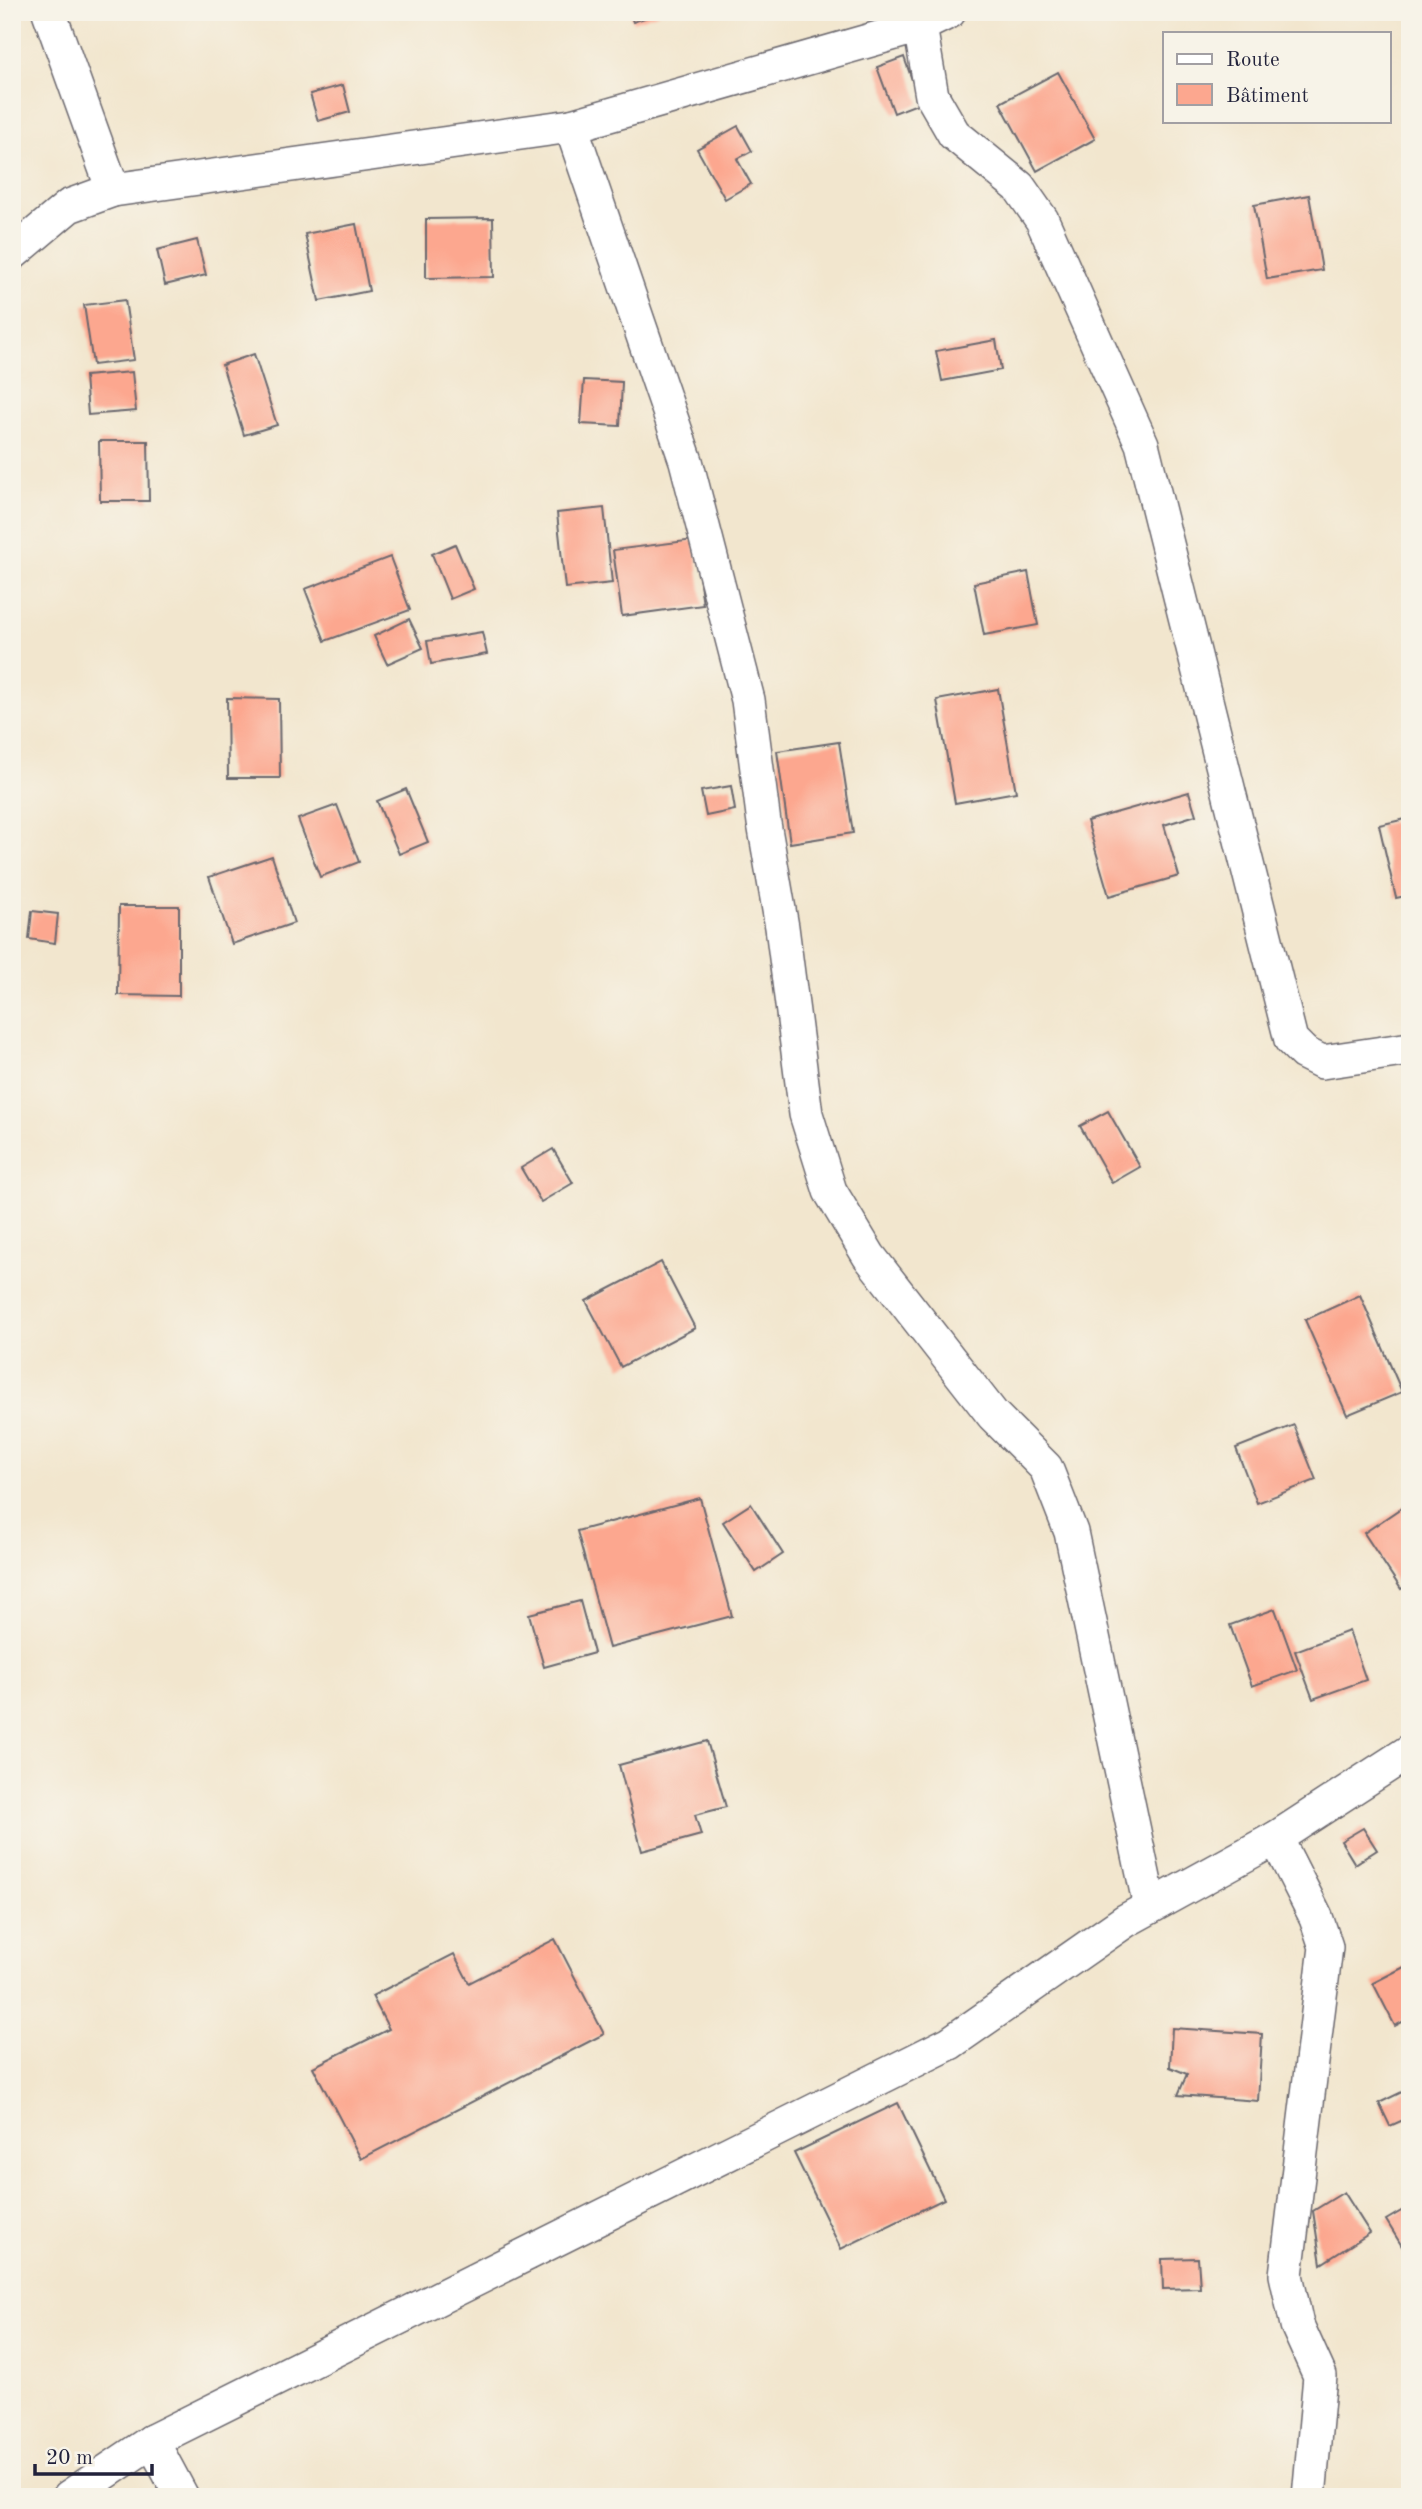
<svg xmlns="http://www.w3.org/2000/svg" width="1422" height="2509" viewBox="0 0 1422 2509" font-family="'Old Standard TT',serif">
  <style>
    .building { fill: #fca78f }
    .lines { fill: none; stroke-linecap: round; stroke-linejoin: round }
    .street-casing { stroke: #6b676e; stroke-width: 36 }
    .street { stroke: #fff; stroke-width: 33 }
  </style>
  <rect width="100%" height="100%" fill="#f7f3e8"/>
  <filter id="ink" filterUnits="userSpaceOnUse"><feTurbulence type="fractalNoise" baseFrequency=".0143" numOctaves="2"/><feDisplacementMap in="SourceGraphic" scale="14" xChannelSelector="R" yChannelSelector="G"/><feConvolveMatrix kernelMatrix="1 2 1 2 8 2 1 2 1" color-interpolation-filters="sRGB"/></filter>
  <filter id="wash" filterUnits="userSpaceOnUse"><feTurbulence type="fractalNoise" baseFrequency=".00686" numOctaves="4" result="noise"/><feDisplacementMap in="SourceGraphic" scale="28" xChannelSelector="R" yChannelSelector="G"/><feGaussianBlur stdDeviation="1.57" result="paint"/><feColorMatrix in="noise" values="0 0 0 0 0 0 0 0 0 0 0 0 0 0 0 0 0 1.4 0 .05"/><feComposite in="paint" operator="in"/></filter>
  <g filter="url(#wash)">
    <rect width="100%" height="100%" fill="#f2e6ce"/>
    <g id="blocks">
      <g class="building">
        <polygon points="629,12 658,12 659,13 633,22"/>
        <polygon points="904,57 920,103 894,113 877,67"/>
        <polygon points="1058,72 1095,139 1037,171 1000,103"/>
        <polygon points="343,85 350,112 318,121 310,94"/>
        <polygon points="738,126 752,151 737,159 751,184 725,199 697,149"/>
        <polygon points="1309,195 1322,270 1267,279 1254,205"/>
        <polygon points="493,218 494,277 426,278 426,219"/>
        <polygon points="356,224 369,291 319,301 305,234"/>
        <polygon points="197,240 206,275 165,285 157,250"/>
        <polygon points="125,300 134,360 93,365 84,305"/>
        <polygon points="996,340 1001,370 942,381 936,351"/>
        <polygon points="254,354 277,425 244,435 222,365"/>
        <polygon points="132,372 136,411 88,415 85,376"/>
        <polygon points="584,380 622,382 620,426 581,424"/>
        <polygon points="99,441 148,441 149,501 100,501"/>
        <polygon points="604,508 612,583 565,588 557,513"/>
        <polygon points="694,540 703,605 622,616 613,550"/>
        <polygon points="455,544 474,589 450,599 432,554"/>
        <polygon points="390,557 410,610 325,641 305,589"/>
        <polygon points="1028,572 1038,625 984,635 974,583"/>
        <polygon points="409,619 423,648 387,664 374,636"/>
        <polygon points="482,632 487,654 431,664 427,641"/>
        <polygon points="998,689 1016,792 955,803 937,700"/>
        <polygon points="227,698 279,699 280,778 228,778"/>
        <polygon points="839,742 853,833 790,843 777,751"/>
        <polygon points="731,786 735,810 706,816 701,791"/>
        <polygon points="406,789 428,842 399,854 377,801"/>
        <polygon points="1189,792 1196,815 1164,825 1179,876 1109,896 1087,821"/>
        <polygon points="337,805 359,862 320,877 298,819"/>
        <polygon points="1410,818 1410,895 1396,898 1379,825"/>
        <polygon points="272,856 294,923 232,944 209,877"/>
        <polygon points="119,906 179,906 179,996 118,995"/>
        <polygon points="32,911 58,914 55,943 29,939"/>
        <polygon points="1108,1111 1140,1167 1112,1183 1080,1126"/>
        <polygon points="553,1149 573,1183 541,1202 521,1168"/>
        <polygon points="661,1262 695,1328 621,1367 586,1301"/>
        <polygon points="1360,1295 1402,1392 1347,1415 1305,1320"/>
        <polygon points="1294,1425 1316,1480 1257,1503 1236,1448"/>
        <polygon points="700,1498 732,1616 609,1648 577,1531"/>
        <polygon points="1410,1502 1410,1583 1401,1589 1364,1533"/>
        <polygon points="751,1504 783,1554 756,1572 723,1522"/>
        <polygon points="580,1601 594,1653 544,1667 529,1614"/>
        <polygon points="1275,1609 1297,1670 1252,1686 1230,1625"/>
        <polygon points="1349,1631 1366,1680 1313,1699 1295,1651"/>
        <polygon points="707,1741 726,1807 695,1815 701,1835 642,1851 619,1765"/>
        <polygon points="1363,1828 1377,1850 1355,1864 1341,1841"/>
        <polygon points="555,1939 604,2034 361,2159 313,2067 389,2029 372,1996 454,1954 469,1983"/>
        <polygon points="1410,1964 1410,2018 1395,2026 1373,1983"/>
        <polygon points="1172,2028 1262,2034 1258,2101 1178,2095 1187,2074 1170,2067"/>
        <polygon points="1410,2088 1410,2117 1390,2126 1379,2103"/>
        <polygon points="898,2103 944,2199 841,2249 794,2153"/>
        <polygon points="1344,2192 1370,2233 1321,2264 1313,2211"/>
        <polygon points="1410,2206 1410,2244 1403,2248 1386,2220"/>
        <polygon points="1198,2258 1200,2288 1163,2289 1162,2259"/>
      </g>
    </g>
  </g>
  <g filter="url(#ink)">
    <use href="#blocks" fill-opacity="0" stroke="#6b676e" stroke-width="2"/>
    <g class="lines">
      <g class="street-casing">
        <g id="street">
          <polyline points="49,12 113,190"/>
          <polyline points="920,26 932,96 954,134 1019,187 1042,220 1142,444 1291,1040 1304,1053 1322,1062 1410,1049"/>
          <polyline points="571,126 686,461 748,700 764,823 782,927 806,1114 830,1191 869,1256 993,1415 1046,1468 1071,1532 1150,1907"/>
          <polyline points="12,254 69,206 113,190 571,126 920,26 949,12"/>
          <polyline points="1276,1838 1316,1917 1326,1947 1286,2275 1297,2325 1320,2376 1309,2497"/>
          <polyline points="152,2441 182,2497"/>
          <polyline points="69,2497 152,2441 950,2043 1125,1921 1276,1838 1410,1751"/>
        </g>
      </g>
      <use href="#street" class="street"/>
    </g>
  </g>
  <rect width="1422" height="2509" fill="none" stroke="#f7f3e8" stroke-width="42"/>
  <rect x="1163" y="32" width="228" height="91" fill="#f7f3e8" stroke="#a29fa3" stroke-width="2"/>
  <rect x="1177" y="54" width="35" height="10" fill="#ffffff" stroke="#a29fa3" stroke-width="2"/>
  <text x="1226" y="66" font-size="21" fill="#22223b">Route</text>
  <rect x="1177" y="84" width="35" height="21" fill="#fca78f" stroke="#a29fa3" stroke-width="2"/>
  <text x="1226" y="102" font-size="21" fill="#22223b">Bâtiment</text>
  <path d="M35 2464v10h117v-10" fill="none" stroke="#22223b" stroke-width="3.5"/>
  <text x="46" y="2464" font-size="21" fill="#22223b" stroke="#f7f3e8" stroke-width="5" paint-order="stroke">20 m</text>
</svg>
